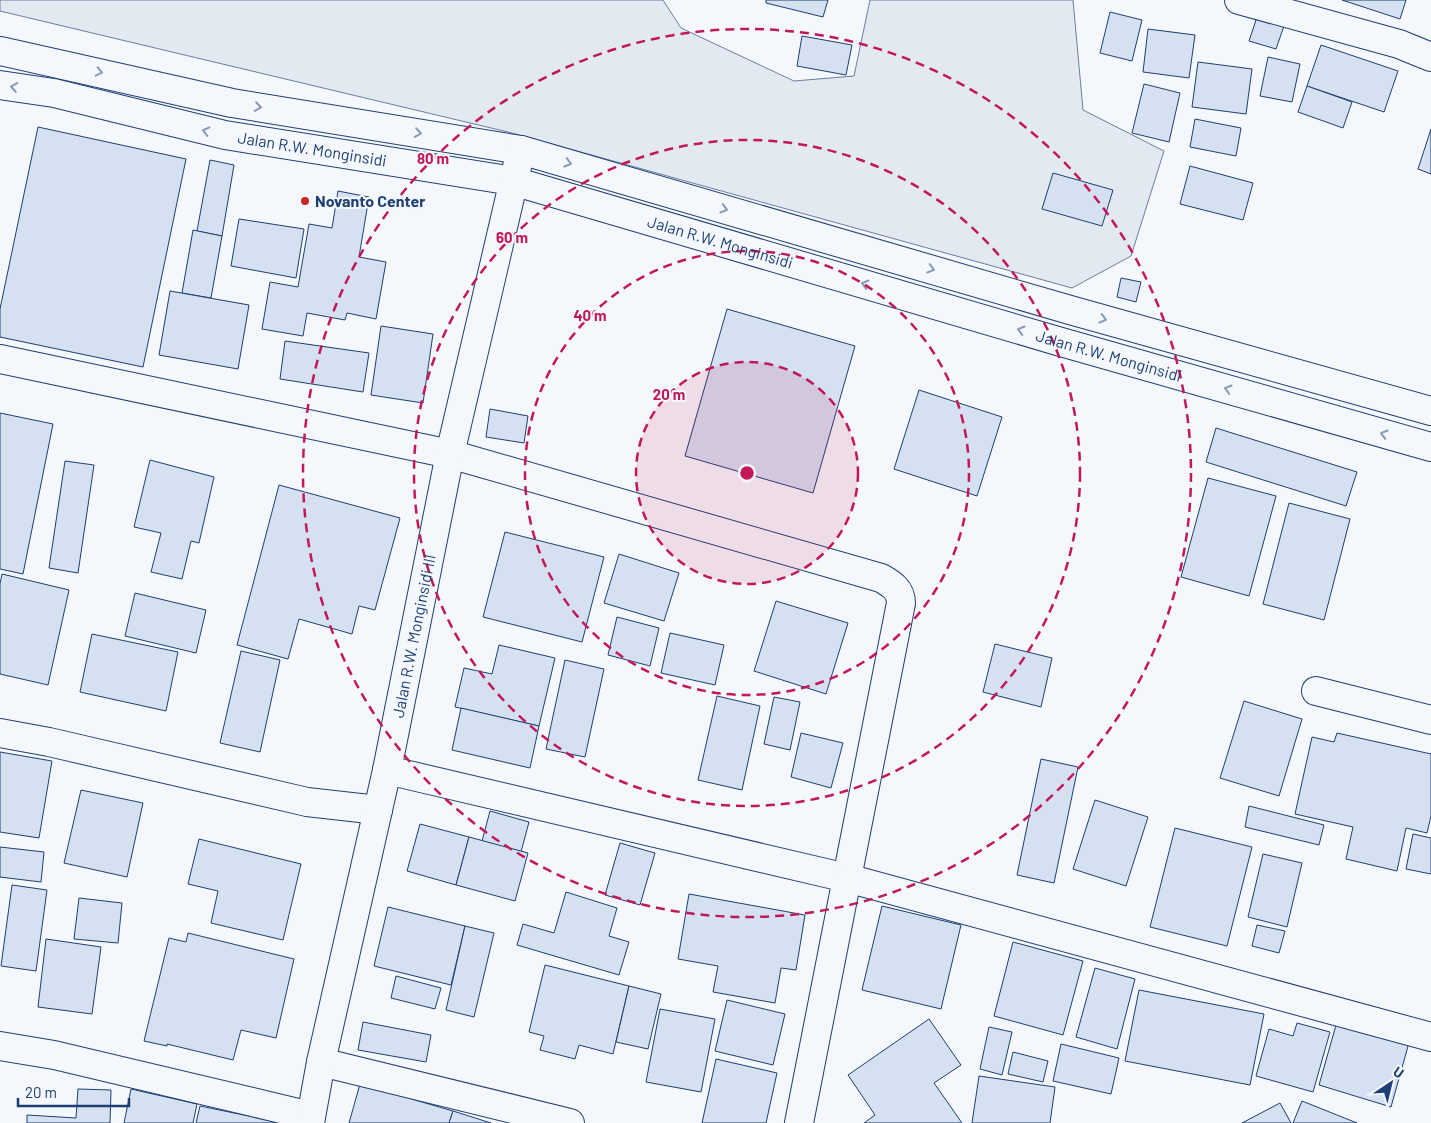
<svg xmlns="http://www.w3.org/2000/svg" width="1431" height="1123" viewBox="0 0 1431 1123" font-family="Barlow,sans-serif">
  <style>
    .green { fill: #e3e9f0; stroke: #687fa3 }
    .building { fill: #d5e0f0; stroke: #1d3f73 }
    .lines { fill: none; stroke-linecap: round; stroke-linejoin: round }
    .minor-casing { stroke: #1d3f73; stroke-width: 30 }
    .major-casing { stroke: #1d3f73; stroke-width: 30 }
    .minor { stroke: #f4f7fb; stroke-width: 28 }
    .major { stroke: #f4f7fb; stroke-width: 28 }
    .oneway { stroke: #889bb7 }
    .ring { fill: none; stroke: #c2185b; stroke-width: 2.5; stroke-dasharray: 9 6 }
    .poi-dot { fill: #c62828; stroke: #f4f7fb; stroke-width: 2 }
    .labels { text-anchor: middle; stroke-width: 4; stroke-linejoin: round; paint-order: stroke }
    .street-label { font-size: 16px; fill: #1d3f73; stroke: #f4f7fb }
    .poi-label { font-size: 16px; font-weight: bold; fill: #1d3f73; stroke: #f4f7fb; text-anchor: start }
    .centre { fill: #c2185b; stroke: #f4f7fb; stroke-width: 2.5 }
    .ring-label { font-size: 15px; text-anchor: middle; font-weight: bold; fill: #c2185b; stroke: #f4f7fb; stroke-width: 4; stroke-linejoin: round; paint-order: stroke }
  </style>
  <rect width="100%" height="100%" fill="#f4f7fb"/>
  <polygon class="green" points="0,0 663,0 681,28 794,81 854,76 870,0 1073,0 1083,110 1164,151 1131,256 1072,288 512,133 0,11"/>
  <g class="building">
    <polygon points="766,0 828,0 823,17 766,3"/>
    <polygon points="1342,0 1406,0 1400,19"/>
    <polygon points="1110,12 1142,20 1132,61 1100,53"/>
    <polygon points="1258,14 1285,23 1276,49 1249,41"/>
    <polygon points="1148,29 1195,35 1189,78 1143,72"/>
    <polygon points="802,36 852,45 846,75 797,66"/>
    <polygon points="1321,45 1398,71 1384,112 1307,86"/>
    <polygon points="1268,57 1300,64 1292,102 1260,96"/>
    <polygon points="1198,62 1252,69 1246,114 1192,107"/>
    <polygon points="1144,84 1180,93 1169,142 1132,133"/>
    <polygon points="1307,86 1352,102 1343,128 1298,112"/>
    <polygon points="1195,119 1241,128 1236,156 1190,147"/>
    <polygon points="38,127 186,159 143,367 0,337 0,309"/>
    <polygon points="1431,129 1431,174 1418,169"/>
    <polygon points="210,160 234,165 222,236 197,231"/>
    <polygon points="1190,166 1253,183 1243,220 1180,204"/>
    <polygon points="1053,173 1113,190 1102,226 1042,209"/>
    <polygon points="338,191 369,197 359,257 386,262 376,319 347,313 345,320 307,313 303,336 262,329 270,282 298,287 309,224 332,228"/>
    <polygon points="239,219 304,229 296,278 231,266"/>
    <polygon points="193,230 222,236 211,298 182,293"/>
    <polygon points="1121,278 1141,282 1136,302 1117,297"/>
    <polygon points="170,291 249,305 238,369 159,355"/>
    <polygon points="727,309 855,346 813,493 685,456"/>
    <polygon points="381,326 433,334 423,403 371,395"/>
    <polygon points="285,341 369,353 363,392 280,379"/>
    <polygon points="919,390 1002,417 977,496 894,469"/>
    <polygon points="490,409 528,416 524,443 486,437"/>
    <polygon points="0,413 53,424 23,574 0,569"/>
    <polygon points="1216,428 1357,472 1346,506 1206,462"/>
    <polygon points="150,460 214,477 199,543 191,541 182,579 151,572 161,533 134,527"/>
    <polygon points="65,461 94,465 78,573 49,568"/>
    <polygon points="1208,478 1276,496 1249,596 1181,577"/>
    <polygon points="279,485 400,518 375,610 359,606 352,634 299,619 288,659 237,645"/>
    <polygon points="1289,503 1350,519 1324,620 1263,604"/>
    <polygon points="505,532 604,557 582,642 483,617"/>
    <polygon points="619,554 679,573 664,621 604,603"/>
    <polygon points="2,574 69,590 48,685 0,674 0,584"/>
    <polygon points="135,593 206,610 196,653 125,636"/>
    <polygon points="776,601 848,623 826,694 754,671"/>
    <polygon points="617,617 659,628 650,666 608,655"/>
    <polygon points="670,633 724,645 715,685 661,673"/>
    <polygon points="92,634 178,652 166,711 80,692"/>
    <polygon points="995,644 1052,658 1041,707 983,692"/>
    <polygon points="499,645 555,658 539,726 455,707 464,668 492,674"/>
    <polygon points="241,651 280,660 260,752 220,743"/>
    <polygon points="565,660 604,669 585,757 546,749"/>
    <polygon points="717,696 760,706 742,790 698,780"/>
    <polygon points="774,697 800,702 790,750 764,744"/>
    <polygon points="1244,701 1302,719 1279,796 1220,778"/>
    <polygon points="461,708 539,726 530,768 452,750"/>
    <polygon points="801,733 843,743 831,788 791,777"/>
    <polygon points="1337,733 1431,754 1431,816 1427,833 1406,828 1397,871 1346,859 1353,827 1295,814 1312,737 1334,742"/>
    <polygon points="0,752 52,761 39,838 0,832"/>
    <polygon points="1041,759 1078,767 1054,883 1017,875"/>
    <polygon points="81,790 143,803 127,877 64,863"/>
    <polygon points="1095,800 1148,817 1126,886 1073,869"/>
    <polygon points="1249,806 1324,825 1319,845 1245,827"/>
    <polygon points="490,811 529,822 521,852 482,841"/>
    <polygon points="420,824 469,837 456,885 407,871"/>
    <polygon points="1175,828 1252,847 1227,946 1150,927"/>
    <polygon points="1413,834 1431,838 1431,874 1406,869"/>
    <polygon points="469,837 528,853 515,901 456,885"/>
    <polygon points="199,839 301,864 283,940 211,923 218,891 188,884"/>
    <polygon points="620,843 655,853 640,905 605,895"/>
    <polygon points="0,847 44,852 41,882 0,877"/>
    <polygon points="1263,854 1302,863 1287,927 1248,917"/>
    <polygon points="12,885 47,890 36,971 1,966"/>
    <polygon points="566,892 617,908 609,936 629,942 619,975 517,945 523,924 554,933"/>
    <polygon points="689,894 805,915 796,970 781,968 775,1003 713,992 718,966 678,959"/>
    <polygon points="79,898 122,903 118,943 74,939"/>
    <polygon points="882,906 961,925 941,1009 862,990"/>
    <polygon points="388,907 465,926 451,985 374,966"/>
    <polygon points="1257,925 1285,931 1279,953 1252,946"/>
    <polygon points="465,926 494,933 474,1017 446,1010"/>
    <polygon points="188,933 294,959 276,1038 241,1030 233,1060 167,1044 167,1046 144,1041 169,938 186,942"/>
    <polygon points="46,939 101,947 92,1014 38,1007"/>
    <polygon points="1013,942 1083,961 1063,1035 994,1016"/>
    <polygon points="545,965 629,986 613,1054 579,1045 575,1059 540,1050 544,1036 529,1032"/>
    <polygon points="1095,968 1135,979 1117,1049 1076,1037"/>
    <polygon points="396,976 441,988 435,1009 391,998"/>
    <polygon points="629,986 661,994 648,1049 616,1042"/>
    <polygon points="1139,990 1264,1014 1250,1085 1125,1061"/>
    <polygon points="727,1000 785,1014 773,1065 715,1051"/>
    <polygon points="660,1009 715,1019 701,1092 646,1082"/>
    <polygon points="1338,1018 1410,1039 1391,1107 1319,1085"/>
    <polygon points="929,1019 961,1065 934,1083 962,1123 864,1123 875,1115 848,1075"/>
    <polygon points="363,1022 431,1035 426,1062 358,1050"/>
    <polygon points="1297,1023 1330,1032 1313,1092 1256,1076 1269,1029 1293,1036"/>
    <polygon points="989,1027 1012,1032 1002,1075 980,1069"/>
    <polygon points="1061,1044 1119,1058 1111,1094 1053,1081"/>
    <polygon points="1013,1052 1048,1061 1043,1082 1008,1074"/>
    <polygon points="716,1059 777,1073 766,1123 702,1123"/>
    <polygon points="979,1076 1055,1087 1050,1123 972,1123"/>
    <polygon points="360,1084 453,1111 449,1123 349,1123"/>
    <polygon points="78,1089 111,1090 110,1123 27,1123 27,1115 76,1118"/>
    <polygon points="131,1089 197,1104 193,1123 124,1123"/>
    <polygon points="1302,1101 1357,1123 1293,1123"/>
    <polygon points="1280,1103 1291,1123 1242,1123"/>
    <polygon points="200,1106 278,1122 278,1123 196,1123"/>
    <polygon points="453,1111 491,1123 449,1123"/>
  </g>
  <g class="lines">
    <g class="minor-casing">
      <g id="minor">
        <polyline points="1239,0 1399,44 1431,57"/>
        <polyline points="0,51 232,103 521,150"/>
        <path id="s1" d="M 0,85 L 54,93 L 225,135 L 513,181"/>
        <path d="M 0,359 L 450,454 L 881,578 C 892,584 901,590 901,603 L 847,878 L 387,770"/>
        <polyline points="1316,691 1431,720"/>
        <polyline points="0,733 49,742 307,802 378,810"/>
        <polyline points="0,1046 54,1055 311,1116"/>
        <polyline points="321,1062 570,1123"/>
        <polyline points="799,1123 847,878 1431,1037"/>
      </g>
    </g>
    <g class="major-casing">
      <g id="major">
        <path id="s2" d="M 513,181 L 1061,342 L 1431,447"/>
        <path id="s3" d="M 310,1123 L 321,1062 L 387,770 L 450,454 L 521,150 L 1070,310 L 1431,411"/>
      </g>
    </g>
    <use href="#minor" class="minor"/>
    <use href="#major" class="major"/>
  </g>
  <defs><path id="oneway-chevron" d="M-2-3.5L2.5 0L-2 3.5" fill="none" stroke-width="1.6" stroke-linecap="round" stroke-linejoin="round" transform="scale(1.25)"/></defs>
  <g class="oneway">
    <use href="#oneway-chevron" transform="translate(99 72) rotate(13)"/>
    <use href="#oneway-chevron" transform="translate(14 87) rotate(-171)"/>
    <use href="#oneway-chevron" transform="translate(258 107) rotate(9)"/>
    <use href="#oneway-chevron" transform="translate(206 131) rotate(-166)"/>
    <use href="#oneway-chevron" transform="translate(418 133) rotate(9)"/>
    <use href="#oneway-chevron" transform="translate(568 163) rotate(16)"/>
    <use href="#oneway-chevron" transform="translate(724 209) rotate(16)"/>
    <use href="#oneway-chevron" transform="translate(931 269) rotate(16)"/>
    <use href="#oneway-chevron" transform="translate(865 284) rotate(-164)"/>
    <use href="#oneway-chevron" transform="translate(1103 319) rotate(16)"/>
    <use href="#oneway-chevron" transform="translate(1021 330) rotate(-164)"/>
    <use href="#oneway-chevron" transform="translate(1228 389) rotate(-164)"/>
    <use href="#oneway-chevron" transform="translate(1384 434) rotate(-164)"/>
  </g>
  <circle cx="747" cy="473" r="111" fill="#c2185b" fill-opacity=".12"/>
  <g class="ring">
    <circle cx="747" cy="473" r="111"/>
    <circle cx="747" cy="473" r="222"/>
    <circle cx="747" cy="473" r="333"/>
    <circle cx="747" cy="473" r="444"/>
  </g>
  <circle class="poi-dot" cx="305" cy="201" r="5"/>
  <g class="labels">
    <g class="street-label">
      <text dy="6" stroke="none"><textPath href="#s1" startOffset="319">Jalan R.W. Monginsidi</textPath></text>
      <text dy="6" stroke="none"><textPath href="#s2" startOffset="216">Jalan R.W. Monginsidi</textPath></text>
      <text dy="6" stroke="none"><textPath href="#s2" startOffset="621">Jalan R.W. Monginsidi</textPath></text>
      <text dy="6" stroke="none"><textPath href="#s3" startOffset="498">Jalan R.W. Monginsidi III</textPath></text>
    </g>
    <g class="poi-label">
      <text x="315" y="207">Novanto Center</text>
    </g>
  </g>
  <circle cx="747" cy="473" r="8" class="centre"/>
  <g class="ring-label">
    <text x="433" y="164">80 m</text>
    <text x="512" y="243">60 m</text>
    <text x="590" y="321">40 m</text>
    <text x="669" y="400">20 m</text>
  </g>
  <g transform="translate(1391 1083) rotate(35)" stroke="#f4f7fb" stroke-width="4" paint-order="stroke">
  <path d="M0-4L9 19L0 12L-9 19Z" fill="#1d3f73"/>
  <text y="-8" font-size="14" font-weight="bold" text-anchor="middle" fill="#1d3f73">U</text>
  </g>
  <path d="M18 1098v8h111v-8" fill="none" stroke="#1d3f73" stroke-width="2.5"/>
  <text x="25" y="1098" font-size="15" fill="#1d3f73" stroke="#f4f7fb" stroke-width="4" paint-order="stroke">20 m</text>
</svg>
